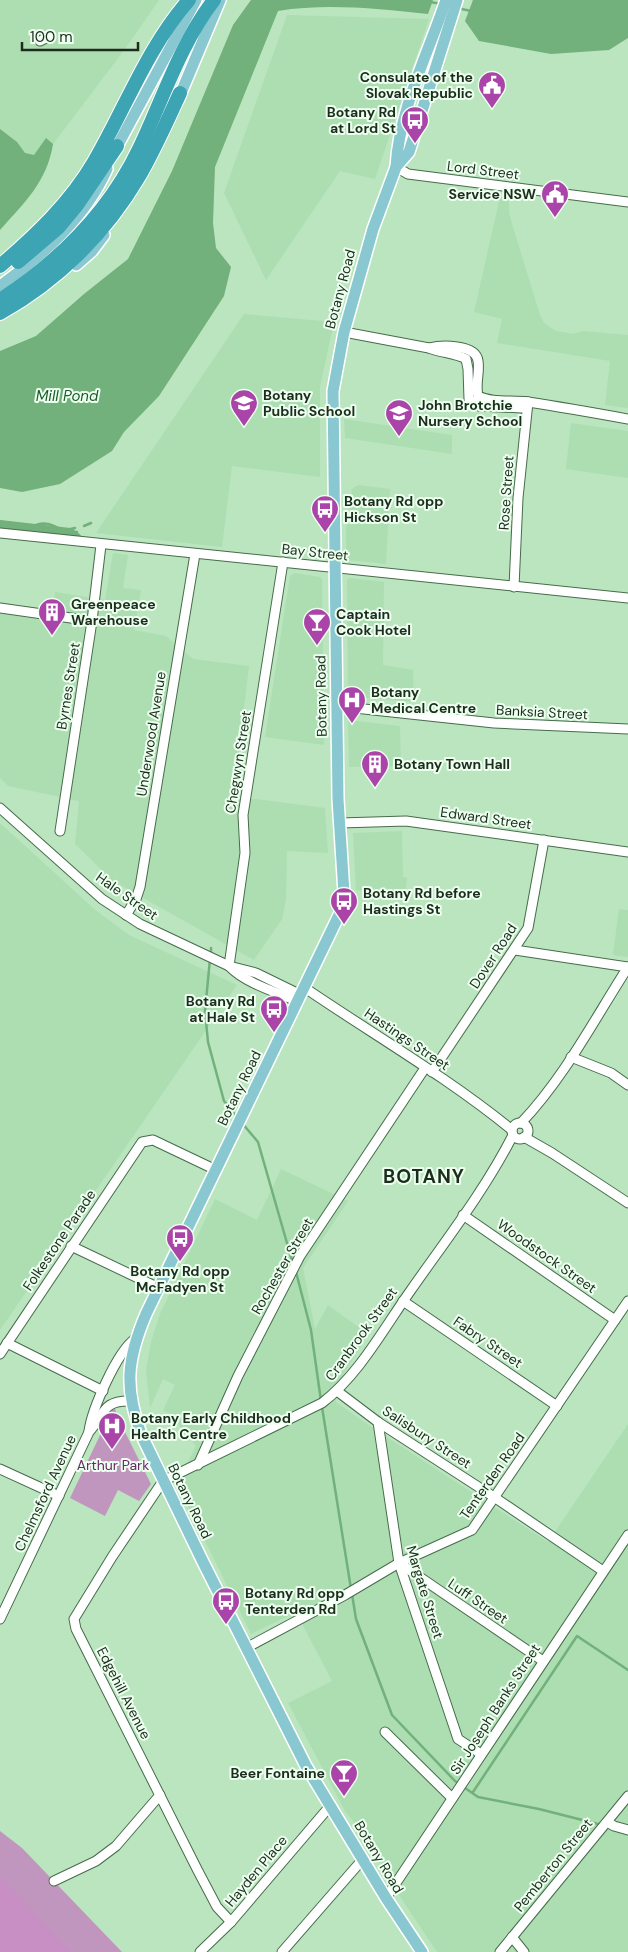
<svg xmlns="http://www.w3.org/2000/svg" width="628" height="1952" viewBox="0 0 628 1952" font-family="'DM Sans',sans-serif">
  <style>
    .built { fill: #acdeb2 }
    .green { fill: #c196be }
    .forest { fill: #c88fc5 }
    .water { fill: #72b07c }
    .lines { fill: none; stroke-linecap: round; stroke-linejoin: round }
    .stream { stroke: #72b07c; stroke-width: 2.5 }
    .canal { stroke: #72b07c; stroke-width: 8 }
    .minor-casing { stroke: #466c4b; stroke-width: 11 }
    .major-casing { stroke: #fff; stroke-width: 14 }
    .highway-casing { stroke: #fff; stroke-width: 16 }
    .minor { stroke: #fff; stroke-width: 9 }
    .major { stroke: #8ac8d1; stroke-width: 11 }
    .highway { stroke: #3ca4b3; stroke-width: 14 }
    .labels { text-anchor: middle; stroke-width: 4; stroke-linejoin: round; paint-order: stroke }
    .poi-label { font-size: 14px; font-weight: bold; fill: #1c2d1e; stroke: #edffef; text-anchor: start }
    .street-label { font-size: 14px; fill: #1c2d1e; stroke: #edffef }
    .park-label { font-size: 14px; fill: #6c286b; stroke: #edffef }
    .water-label { font-size: 15px; font-style: italic; fill: #195b2a; stroke: #edffef }
    .district-label { font-size: 19px; font-weight: bold; letter-spacing: 1px; fill: #1c2d1e; stroke: #edffef }
  </style>
  <rect width="100%" height="100%" fill="#bae5bf"/>
  <g class="built">
    <polygon points="0,0 159,0 125,49 0,214"/>
    <polygon points="287,15 429,19 375,179 340,171 266,280 224,193"/>
    <polygon points="500,197 509,199 509,213 513,227 540,315 544,323 556,331 574,334 582,331 628,335 628,408 605,405 610,361 497,343 502,319 474,312"/>
    <polygon points="244,314 334,322 320,387 320,477 232,466 222,547 96,533"/>
    <polygon points="344,419 452,435 452,454 345,438"/>
    <polygon points="571,423 628,431 628,478 566,469"/>
    <polygon points="358,485 390,489 386,564 348,560 346,558 346,530 352,489"/>
    <polygon points="113,553 128,555 123,588 141,590 134,630 166,636 193,659 249,666 237,767 231,798 256,799 325,808 328,853 287,851 286,900 282,919 254,960 113,881 75,844 79,801 8,786 0,778 0,604 53,611 55,592 105,600"/>
    <polygon points="295,573 320,577 322,579 324,745 265,737 290,576"/>
    <polygon points="350,578 384,582 383,665 413,670 414,702 348,696 347,580"/>
    <polygon points="348,720 400,726 401,766 349,767"/>
    <polygon points="0,823 94,909 129,935 237,985 0,1330"/>
    <polygon points="402,831 403,877 407,878 405,896 356,890 353,833"/>
    <polygon points="619,909 628,910 628,957 613,955"/>
    <polygon points="281,1169 348,1201 303,1268 315,1329 328,1305 368,1334 334,1390 336,1402 370,1426 548,1542 628,1424 628,1952 437,1952 401,1898 365,1836 345,1811 288,1703 332,1681 296,1612 251,1634 175,1480 188,1462 196,1446 177,1423 179,1418 163,1410 175,1385 163,1379 150,1408 146,1370 151,1342 160,1314 215,1199 257,1220"/>
  </g>
  <g class="green">
    <polygon points="114,1406 118,1418 151,1484 139,1501 118,1490 105,1516 70,1498"/>
    <polygon points="0,1831 22,1848 122,1952 0,1952"/>
  </g>
  <polygon class="forest" points="0,1877 72,1952 0,1952"/>
  <g class="water">
    <path d="M 251,0 L 433,0 L 428,14 C 379,9 327,3 278,11 L 215,167 L 213,223 L 216,248 L 231,267 L 224,296 L 159,396 L 124,432 L 112,451 L 60,484 L 22,492 L 0,488 L 0,351 L 36,336 L 84,294 L 128,259 L 172,171 L 233,25 Z"/>
    <polygon points="473,0 628,0 628,38 609,50 551,54 479,41 465,21"/>
    <path d="M 0,129 L 17,142 L 25,153 L 34,155 L 46,138 L 53,144 C 47,182 24,203 0,230 Z"/>
  </g>
  <g class="lines">
    <g class="stream">
      <polyline points="430,2 442,4"/>
      <polyline points="457,8 471,11"/>
      <polyline points="84,526 91,523"/>
      <path d="M 30,528 C 41,521 52,523 62,531 L 75,528"/>
      <polyline points="70,532 77,532"/>
      <polyline points="211,954 211,948"/>
      <polyline points="210,959 205,1011 208,1042 224,1101 237,1117"/>
      <polyline points="242,1123 258,1142 293,1264"/>
      <polyline points="296,1272 311,1330 321,1401"/>
      <polyline points="322,1407 351,1589"/>
      <polyline points="352,1594 356,1619 392,1715 455,1781 478,1797 539,1809 602,1825"/>
      <polyline points="473,1792 577,1636 628,1670"/>
    </g>
    <polyline class="canal" points="0,524 70,532 77,537"/>
    <g class="minor-casing">
      <g id="minor">
        <polyline points="40,41 48,37"/>
        <polyline points="396,167 408,174 628,202"/>
        <path d="M 344,332 L 429,348 C 441,353 455,353 466,359 L 468,369 L 469,399 L 479,406 L 522,408 L 528,402"/>
        <path d="M 429,348 C 441,345 476,344 478,361 C 480,372 475,384 478,396 C 492,403 511,400 528,402 C 561,407 595,413 628,419"/>
        <polyline points="0,533 628,598"/>
        <polyline points="514,587 518,498 528,402"/>
        <polyline points="0,608 92,621"/>
        <polyline points="336,706 494,723 628,729"/>
        <polyline points="0,808 102,899 140,924 229,966 256,973 301,995"/>
        <polyline points="340,823 406,821 628,852"/>
        <polyline points="60,831 92,621 101,545"/>
        <polyline points="126,915 136,899 140,887 195,554"/>
        <polyline points="515,950 628,967"/>
        <polyline points="229,966 245,853 243,815 283,562"/>
        <path d="M 231,968 C 249,985 276,991 298,1002"/>
        <path d="M 305,988 C 374,1035 447,1077 512,1130"/>
        <polyline points="571,1057 611,1073 628,1085"/>
        <polyline points="432,1072 528,928 544,840"/>
        <path d="M 521,1123 C 564,1078 594,1020 628,967"/>
        <circle cx="520" cy="1131" r="8"/>
        <polyline points="524,1137 552,1153 628,1203"/>
        <polyline points="463,1215 615,1320"/>
        <polyline points="71,1246 159,1288"/>
        <polyline points="403,1301 557,1406"/>
        <polyline points="7,1343 103,1391"/>
        <polyline points="0,1354 142,1142 153,1140 216,1170"/>
        <polyline points="337,1391 378,1422 494,1497 603,1571"/>
        <polyline points="378,1422 399,1563 458,1739 481,1754"/>
        <path d="M 89,1431 C 92,1409 117,1352 135,1339"/>
        <polyline points="198,1465 238,1376 300,1256 425,1068"/>
        <polyline points="0,1469 59,1496"/>
        <polyline points="399,1563 543,1661"/>
        <path d="M 0,1619 L 89,1432 C 105,1414 102,1400 131,1401"/>
        <polyline points="246,1648 345,1595 399,1563 472,1530 628,1301"/>
        <polyline points="385,1732 452,1798"/>
        <polyline points="607,1822 614,1826 628,1830"/>
        <polyline points="54,1881 96,1861 116,1846 160,1795"/>
        <polyline points="386,1898 628,1535"/>
        <path d="M 231,1922 L 217,1907 L 198,1871 L 76,1629 L 74,1619 L 112,1557 L 163,1481 L 322,1403 C 359,1375 384,1328 411,1290 C 446,1240 485,1190 513,1135"/>
        <polyline points="512,1937 524,1952"/>
        <polyline points="200,1952 231,1922 330,1806"/>
        <polyline points="282,1952 363,1859"/>
        <polyline points="500,1952 628,1796"/>
      </g>
    </g>
    <g class="major-casing">
      <g id="major">
        <polyline points="178,100 220,0"/>
        <polyline points="113,154 196,0"/>
        <path d="M 396,167 C 399,110 428,54 446,0"/>
        <polyline points="76,265 92,251 104,235"/>
        <path d="M 0,286 C 43,255 85,218 107,169"/>
        <path d="M 422,1952 L 386,1898 L 306,1766 L 203,1562 L 141,1434 C 124,1387 127,1359 146,1314 L 340,913 L 344,893 L 338,799 L 333,391 L 344,332 L 373,229 L 396,167 L 409,152 L 457,0"/>
      </g>
    </g>
    <g class="highway-casing">
      <g id="highway">
        <polyline points="18,262 58,228 77,205 117,146"/>
        <path d="M 0,266 C 36,235 70,203 94,162 C 126,107 147,48 189,0"/>
        <path d="M 0,300 C 58,262 109,212 139,149 C 163,99 180,44 214,0"/>
        <path d="M 0,313 C 57,281 105,234 138,178 C 154,151 167,121 180,93"/>
      </g>
    </g>
    <use href="#minor" class="minor"/>
    <use href="#major" class="major"/>
    <use href="#highway" class="highway"/>
  </g>
  <defs>
    <g id="civic-pin" transform="scale(1.4375)"><path d="M0 17L-7.5 6A9.5 9.5 0 1 1 7.5 6Z" fill="#aa44a9" stroke="#edffef"/><path d="M-.6-6.5H3V-4.5H.6V-3L4-1V1h2V6H-6V1h2V-1L-.6-3ZM-1.2 2.5V6h2.4V2.5Z" fill="#fff"/></g>
    <g id="bus-pin" transform="scale(1.4375)"><path d="M0 17L-7.5 6A9.5 9.5 0 1 1 7.5 6Z" fill="#aa44a9" stroke="#edffef"/><path d="M-5-6H5V4H4V6H2V4H-2V6H-4V4H-5ZM-3.5-4V0h7V-4ZM-3.5 1.2v1.5H-2V1.2ZM2 1.2v1.5H3.5V1.2Z" fill="#fff"/></g>
    <g id="school-pin" transform="scale(1.4375)"><path d="M0 17L-7.5 6A9.5 9.5 0 1 1 7.5 6Z" fill="#aa44a9" stroke="#edffef"/><path d="M0-5L7-2L0 1L-7-2ZM-4 1L0 2.5L4 1V4Q0 6-4 4Z" fill="#fff"/></g>
    <g id="building-pin" transform="scale(1.4375)"><path d="M0 17L-7.5 6A9.5 9.5 0 1 1 7.5 6Z" fill="#aa44a9" stroke="#edffef"/><path d="M-4-6H4V6H1V3H-1V6H-4ZM-2.5-4.3h1.7v1.8h-1.7ZM.8-4.3h1.7v1.8H.8ZM-2.5-1h1.7V.8h-1.7ZM.8-1h1.7V.8H.8Z" fill="#fff"/></g>
    <g id="bar-pin" transform="scale(1.4375)"><path d="M0 17L-7.5 6A9.5 9.5 0 1 1 7.5 6Z" fill="#aa44a9" stroke="#edffef"/><path d="M-6-5H6L.8 .8V4.5H3.5V6h-7V4.5H-.8V.8Z" fill="#fff"/></g>
    <g id="hospital-pin" transform="scale(1.4375)"><path d="M0 17L-7.5 6A9.5 9.5 0 1 1 7.5 6Z" fill="#aa44a9" stroke="#edffef"/><path d="M-5-5h3v3.5h4V-5h3V5h-3V1.5h-4V5h-3Z" fill="#fff"/></g>
  </defs>
  <g fill-rule="evenodd">
    <use href="#civic-pin" x="492" y="85"/>
    <use href="#bus-pin" x="415" y="120"/>
    <use href="#civic-pin" x="555" y="194"/>
    <use href="#school-pin" x="244" y="403"/>
    <use href="#school-pin" x="399" y="413"/>
    <use href="#bus-pin" x="325" y="509"/>
    <use href="#building-pin" x="52" y="612"/>
    <use href="#bar-pin" x="317" y="622"/>
    <use href="#hospital-pin" x="352" y="700"/>
    <use href="#building-pin" x="375" y="764"/>
    <use href="#bus-pin" x="344" y="901"/>
    <use href="#bus-pin" x="274" y="1009"/>
    <use href="#bus-pin" x="180" y="1238"/>
    <use href="#hospital-pin" x="112" y="1426"/>
    <use href="#bus-pin" x="226" y="1601"/>
    <use href="#bar-pin" x="344" y="1773"/>
  </g>
  <g class="labels">
    <g class="poi-label">
      <text x="473" y="82" text-anchor="end">Consulate of the<tspan x="473" dy="16">Slovak Republic</tspan></text>
      <text x="396" y="117" text-anchor="end">Botany Rd<tspan x="396" dy="16">at Lord St</tspan></text>
      <text x="536" y="199" text-anchor="end">Service NSW</text>
      <text x="263" y="400">Botany<tspan x="263" dy="16">Public School</tspan></text>
      <text x="418" y="410">John Brotchie<tspan x="418" dy="16">Nursery School</tspan></text>
      <text x="344" y="506">Botany Rd opp<tspan x="344" dy="16">Hickson St</tspan></text>
      <text x="71" y="609">Greenpeace<tspan x="71" dy="16">Warehouse</tspan></text>
      <text x="336" y="619">Captain<tspan x="336" dy="16">Cook Hotel</tspan></text>
      <text x="371" y="697">Botany<tspan x="371" dy="16">Medical Centre</tspan></text>
      <text x="394" y="769">Botany Town Hall</text>
      <text x="363" y="898">Botany Rd before<tspan x="363" dy="16">Hastings St</tspan></text>
      <text x="255" y="1006" text-anchor="end">Botany Rd<tspan x="255" dy="16">at Hale St</tspan></text>
      <text x="180" y="1276" text-anchor="middle">Botany Rd opp<tspan x="180" dy="16">McFadyen St</tspan></text>
      <text x="131" y="1423">Botany Early Childhood<tspan x="131" dy="16">Health Centre</tspan></text>
      <text x="245" y="1598">Botany Rd opp<tspan x="245" dy="16">Tenterden Rd</tspan></text>
      <text x="325" y="1778" text-anchor="end">Beer Fontaine</text>
    </g>
    <g class="street-label">
      <text transform="translate(483 170) rotate(7)" y="5">Lord Street</text>
      <text transform="translate(340 289) rotate(-75)" y="5">Botany Road</text>
      <text transform="translate(506 493) rotate(-86)" y="5">Rose Street</text>
      <text transform="translate(315 552) rotate(6)" y="5">Bay Street</text>
      <text transform="translate(68 686) rotate(-81)" y="5">Byrnes Street</text>
      <text transform="translate(321 696) rotate(-91)" y="5">Botany Road</text>
      <text transform="translate(542 712) rotate(3)" y="5">Banksia Street</text>
      <text transform="translate(151 734) rotate(-81)" y="5">Underwood Avenue</text>
      <text transform="translate(238 762) rotate(-81)" y="5">Chegwyn Street</text>
      <text transform="translate(486 818) rotate(8)" y="5">Edward Street</text>
      <text transform="translate(127 896) rotate(35)" y="5">Hale Street</text>
      <text transform="translate(493 956) rotate(-57)" y="5">Dover Road</text>
      <text transform="translate(407 1039) rotate(34)" y="5">Hastings Street</text>
      <text transform="translate(239 1088) rotate(-64)" y="5">Botany Road</text>
      <text transform="translate(59 1240) rotate(-56)" y="5">Folkestone Parade</text>
      <text transform="translate(547 1256) rotate(35)" y="5">Woodstock Street</text>
      <text transform="translate(282 1266) rotate(-60)" y="5">Rochester Street</text>
      <text transform="translate(361 1334) rotate(-54)" y="5">Cranbrook Street</text>
      <text transform="translate(488 1342) rotate(34)" y="5">Fabry Street</text>
      <text transform="translate(427 1437) rotate(33)" y="5">Salisbury Street</text>
      <text transform="translate(492 1476) rotate(-55)" y="5">Tenterden Road</text>
      <text transform="translate(45 1493) rotate(-65)" y="5">Chelmsford Avenue</text>
      <text transform="translate(190 1501) rotate(64)" y="5">Botany Road</text>
      <text transform="translate(425 1592) rotate(73)" y="5">Margate Street</text>
      <text transform="translate(478 1601) rotate(34)" y="5">Luff Street</text>
      <text transform="translate(124 1693) rotate(63)" y="5">Edgehill Avenue</text>
      <text transform="translate(495 1709) rotate(-57)" y="5">Sir Joseph Banks Street</text>
      <text transform="translate(379 1857) rotate(59)" y="5">Botany Road</text>
      <text transform="translate(553 1865) rotate(-51)" y="5">Pemberton Street</text>
      <text transform="translate(256 1871) rotate(-50)" y="5">Hayden Place</text>
    </g>
    <g class="park-label">
      <text x="113" y="1470">Arthur Park</text>
    </g>
    <g class="water-label">
      <text x="67" y="401">Mill Pond</text>
    </g>
    <g class="district-label">
      <text x="424" y="1183">BOTANY</text>
    </g>
  </g>
  <path d="M22 42v8h116v-8" fill="none" stroke="#1c2d1e" stroke-width="2.5"/>
  <text x="30" y="42" font-size="15" fill="#1c2d1e" stroke="#edffef" stroke-width="4" paint-order="stroke">100 m</text>
</svg>
